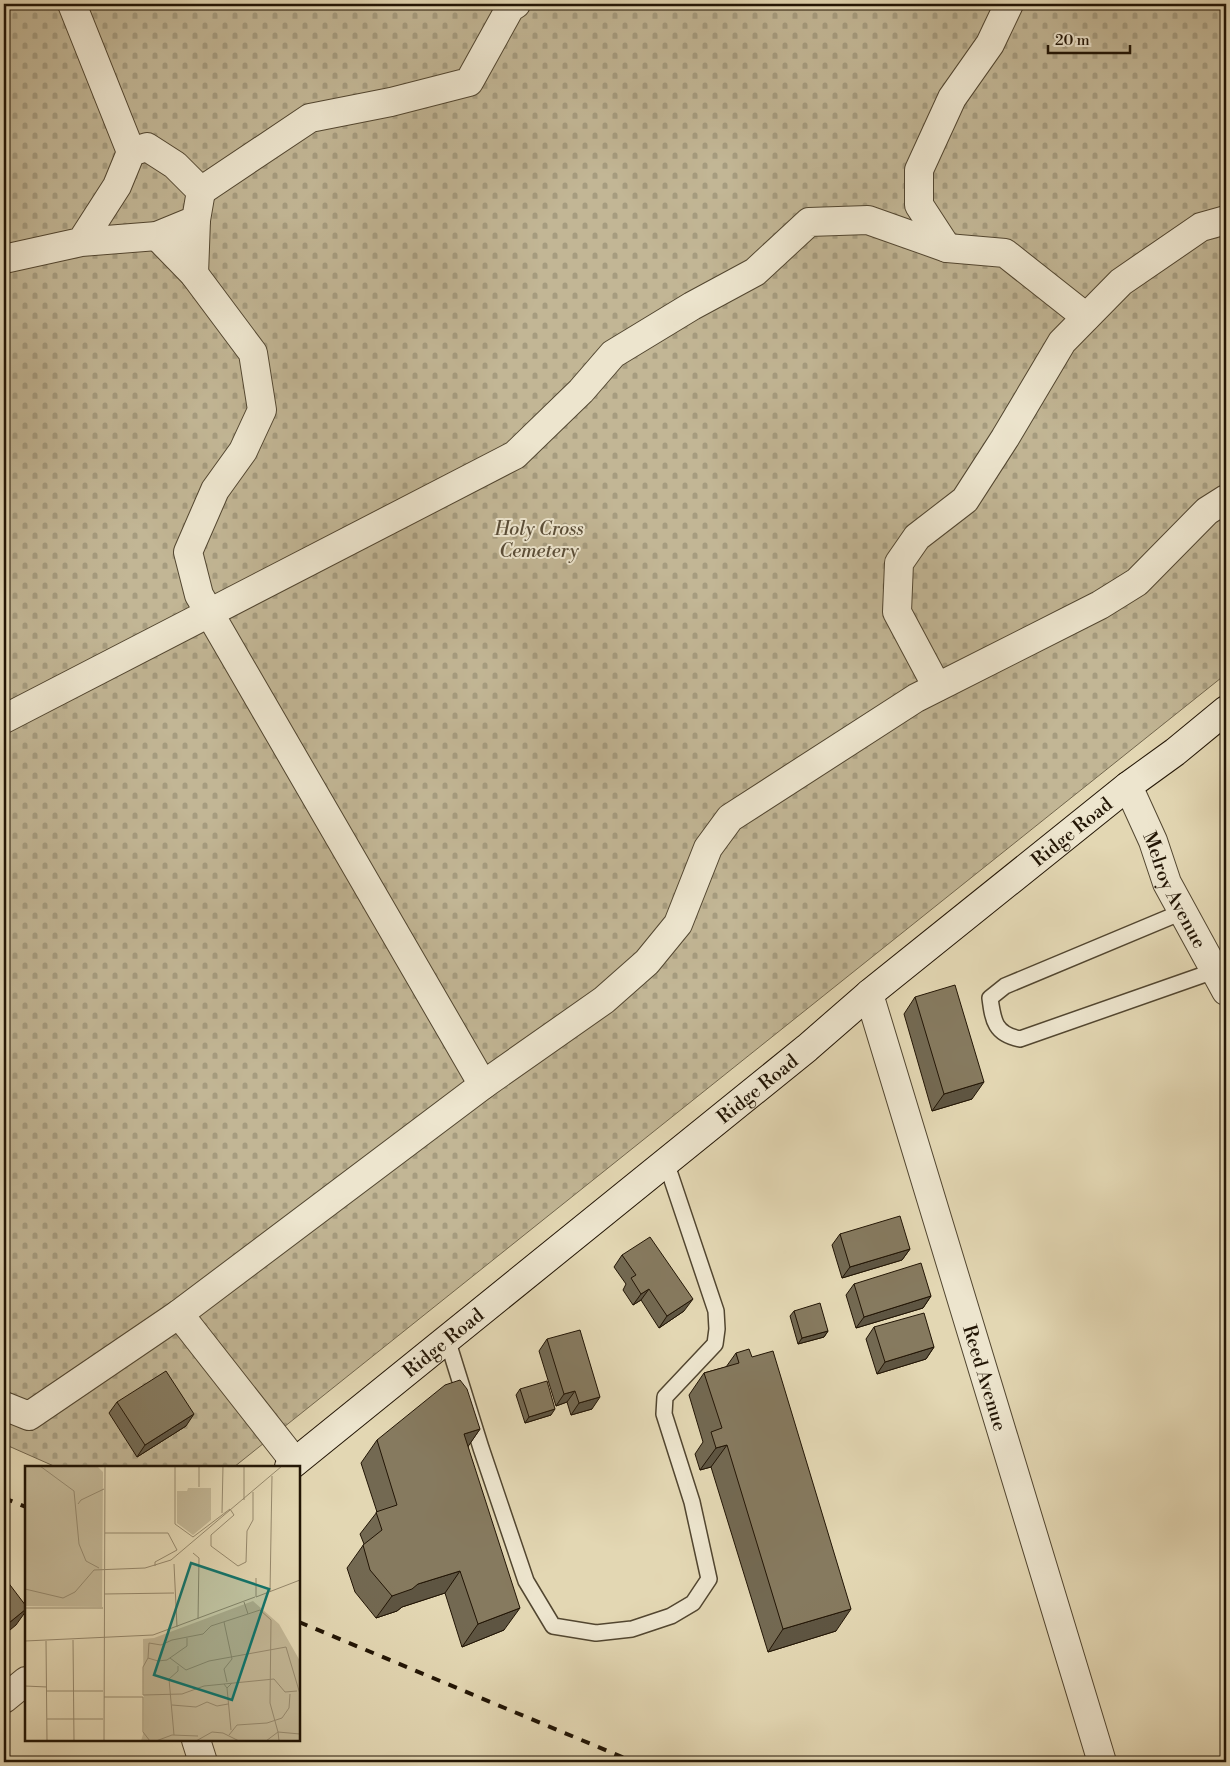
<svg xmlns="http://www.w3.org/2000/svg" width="1230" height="1766" viewBox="0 0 1230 1766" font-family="'Libre Bodoni',serif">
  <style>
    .cemetery { fill: url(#cemetery-stones); stroke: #72664d }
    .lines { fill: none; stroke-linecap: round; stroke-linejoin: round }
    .service-casing { stroke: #524630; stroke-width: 18 }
    .minor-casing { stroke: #524630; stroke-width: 30 }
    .tertiary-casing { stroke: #524630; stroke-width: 30 }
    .secondary-casing { stroke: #221505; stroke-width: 30 }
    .service { stroke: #ede5ce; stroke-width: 15 }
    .minor { stroke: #ede5ce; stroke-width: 28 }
    .tertiary { stroke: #ede5ce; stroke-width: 28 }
    .secondary { stroke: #ede5ce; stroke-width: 28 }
    .rail { stroke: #221505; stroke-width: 4; stroke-dasharray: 9 9; stroke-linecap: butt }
    .wall { fill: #736952; stroke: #221505 }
    .shaded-wall { fill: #5e5542; stroke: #221505 }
    .building { fill: #867a5f; stroke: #221505 }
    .labels { text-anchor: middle; stroke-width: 4; stroke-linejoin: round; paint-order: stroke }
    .park-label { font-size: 19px; font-style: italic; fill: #5a4d37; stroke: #ede5ce }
    .street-label { font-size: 19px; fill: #221505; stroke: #ede5ce }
    .inset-road { fill: none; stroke: #96896d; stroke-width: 1 }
    .view { fill: #0f766e; fill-opacity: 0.15; stroke: #0f766e; stroke-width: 2.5 }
    .inset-edge { fill: none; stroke: #221505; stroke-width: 2.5 }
  </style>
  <defs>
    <pattern id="cemetery-stones" width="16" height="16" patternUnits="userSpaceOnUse" patternTransform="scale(1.25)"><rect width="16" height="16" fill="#c2b695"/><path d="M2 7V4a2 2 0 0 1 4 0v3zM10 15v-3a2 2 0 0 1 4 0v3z" fill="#a69c7f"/></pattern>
  </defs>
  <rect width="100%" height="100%" fill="#e3d7b3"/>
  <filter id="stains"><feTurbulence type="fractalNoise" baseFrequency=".004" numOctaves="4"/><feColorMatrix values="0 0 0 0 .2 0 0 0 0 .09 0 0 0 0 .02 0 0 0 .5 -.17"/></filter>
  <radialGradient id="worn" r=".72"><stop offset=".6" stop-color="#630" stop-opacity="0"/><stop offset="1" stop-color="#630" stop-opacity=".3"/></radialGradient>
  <polygon class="cemetery" points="4,4 1226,4 1226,674 234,1467 56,1467 4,1444"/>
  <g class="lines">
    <g class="service-casing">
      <g id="service">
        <path d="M 1182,912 L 1005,986 L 990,998 C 993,1021 995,1034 1020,1039 L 1214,971"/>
        <polyline points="447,1339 481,1448 526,1581 553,1626 596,1633 632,1629 671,1616 693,1603 709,1579 692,1502 664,1414 665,1397 715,1344 717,1329 716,1311 666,1162"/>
      </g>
    </g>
    <g class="minor-casing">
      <g id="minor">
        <polyline points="72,4 131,152"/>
        <polyline points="201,191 310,118 391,102 469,82 510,8 516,4"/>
        <polyline points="157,236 194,274 253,353 262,410 243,451 215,490 188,552 199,595 483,1085"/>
        <polyline points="947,248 919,205 919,170 952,98 990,44 1009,4"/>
        <polyline points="4,259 81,242 157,236 196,220 201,191 175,165 147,147 131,152 117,186 81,242"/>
        <polyline points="194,274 196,220"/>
        <polyline points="937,687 897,612 899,563 917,537 965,500 1005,438 1062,342 1121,282 1201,227 1226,220"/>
        <polyline points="4,719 515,455 581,391 613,354 692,306 755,272 809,222 868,220 947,248 1005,253 1086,317"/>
        <path id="s1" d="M 1128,786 L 1153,841 L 1167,883 L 1226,991"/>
        <path id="s2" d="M 869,994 L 1102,1762"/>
        <polyline points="179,1314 483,1085 604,1000 647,962 678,924 708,848 730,818 916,698 1100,605 1137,582 1207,511 1226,499"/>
        <polyline points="4,1406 29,1416 179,1314 295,1462"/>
        <polyline points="196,1740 203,1762"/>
      </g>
    </g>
    <g class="tertiary-casing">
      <polyline id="tertiary" points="4,1699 26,1681"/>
    </g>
    <g class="secondary-casing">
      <g id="secondary">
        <path id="s3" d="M 289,1467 L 807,1048 L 869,994 L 1128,786 L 1175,752 L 1226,710"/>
      </g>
    </g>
    <use href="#service" class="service"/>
    <use href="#minor" class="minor"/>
    <use href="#tertiary" class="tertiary"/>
    <use href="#secondary" class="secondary"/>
    <g class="rail">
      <polyline points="4,1498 26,1507"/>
      <polyline points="299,1622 634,1762"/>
    </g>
  </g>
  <g class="wall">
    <polygon points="915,997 972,1099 932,1111 904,1014"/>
    <polygon points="840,1234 910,1249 902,1260 842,1278 832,1245"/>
    <polygon points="622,1255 684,1311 659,1328 641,1300 633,1305 623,1290 626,1284 614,1267"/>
    <polygon points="854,1284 931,1296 923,1308 856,1328 846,1295"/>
    <polygon points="794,1311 828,1331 824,1337 798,1344 790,1316"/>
    <polygon points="874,1327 934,1347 926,1359 877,1374 866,1339"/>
    <polygon points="547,1339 592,1409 571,1415 567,1402 556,1406 539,1351"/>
    <polygon points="736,1353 836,1631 768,1652 711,1467 700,1470 695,1454 703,1442 689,1395 704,1373 726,1367"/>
    <polygon points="520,1389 551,1415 525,1423 516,1395"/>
    <polygon points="117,1402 186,1426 137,1457 109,1413"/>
    <polygon points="480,1429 468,1446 504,1630 462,1647 445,1593 402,1607 397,1611 376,1618 355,1592 347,1568 364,1544 360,1534 377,1512 361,1463 377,1440"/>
  </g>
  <g class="shaded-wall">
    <polygon points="984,1082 972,1099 932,1111 944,1094"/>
    <polygon points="910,1249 902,1260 842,1278 850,1267"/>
    <polygon points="649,1289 641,1300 633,1305 641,1294"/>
    <polygon points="931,1296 923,1308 856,1328 864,1317"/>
    <polygon points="693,1299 684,1311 659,1328 667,1316"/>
    <polygon points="828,1331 824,1337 798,1344 802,1338"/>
    <polygon points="934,1347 926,1359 877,1374 885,1362"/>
    <polygon points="575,1391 567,1402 556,1406 564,1394"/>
    <polygon points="600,1397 592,1409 571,1415 579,1403"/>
    <polygon points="555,1409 551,1415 525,1423 529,1417"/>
    <polygon points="194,1414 186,1426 137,1457 145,1445"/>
    <polygon points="480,1429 465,1451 464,1434"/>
    <polygon points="727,1445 711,1467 700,1470 716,1448"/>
    <polygon points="460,1571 445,1593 402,1607 397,1611 376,1618 392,1596 418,1584"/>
    <polygon points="520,1608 504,1630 462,1647 478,1624"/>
    <polygon points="26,1609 26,1611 16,1625 4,1635 4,1627"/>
    <polygon points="851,1609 836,1631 768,1652 783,1629"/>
  </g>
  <g class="building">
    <polygon points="955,985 984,1082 944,1094 915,997"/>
    <polygon points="900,1216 910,1249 850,1267 840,1234"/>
    <polygon points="650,1237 693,1299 667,1316 649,1289 641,1294 631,1278 636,1275 622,1255"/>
    <polygon points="921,1263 931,1296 864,1317 854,1284"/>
    <polygon points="820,1303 828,1331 802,1338 794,1311"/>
    <polygon points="924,1313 934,1347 885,1362 874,1327"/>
    <polygon points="580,1330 600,1397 579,1403 575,1391 564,1394 547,1339"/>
    <polygon points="749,1349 752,1357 773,1351 851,1609 783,1629 727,1445 716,1448 711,1432 722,1428 704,1373 739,1363 736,1353"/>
    <polygon points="166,1371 194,1414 145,1445 117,1402"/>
    <polygon points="460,1380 467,1389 480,1429 464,1434 520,1608 478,1624 460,1571 418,1584 412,1589 392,1596 370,1570 363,1545 382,1530 376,1512 397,1505 377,1440 445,1385"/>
    <polygon points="547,1381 555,1409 529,1417 520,1389"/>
    <polygon points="4,1577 26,1606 26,1609 4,1627"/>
  </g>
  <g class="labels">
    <g class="park-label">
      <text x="539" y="535">Holy Cross<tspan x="539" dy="22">Cemetery</tspan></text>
    </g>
    <g class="street-label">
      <text dy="7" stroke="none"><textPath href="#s3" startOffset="1008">Ridge Road</textPath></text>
      <text dy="7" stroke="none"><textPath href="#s1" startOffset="114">Melroy Avenue</textPath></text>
      <text dy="7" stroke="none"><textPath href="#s3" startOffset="602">Ridge Road</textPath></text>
      <text dy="7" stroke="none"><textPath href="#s3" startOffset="198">Ridge Road</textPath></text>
      <text dy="7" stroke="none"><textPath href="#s2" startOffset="401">Reed Avenue</textPath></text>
    </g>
  </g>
  <g transform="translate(25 1466)">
    <rect width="275" height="275" fill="#e3d7b3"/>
    <path d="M 0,0 L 72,0 L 78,6 L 77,141 L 0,140 ZM 163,22 L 186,22 L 186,54 L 168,69 L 152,57 L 152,25 L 162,25 Z" fill="#c2b695"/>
    <path d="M 0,10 L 36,31 L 44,46 L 13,22 L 0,20 Z" fill="#c2b695"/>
    <path d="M 228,135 L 254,158 L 275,195 L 275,275 L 116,275 L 119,265 L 118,173 L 129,172 Z" fill="#c2b695"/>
    <path d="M159 38a8 8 0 1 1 16 0a8 8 0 1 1-16 0Z" fill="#c2b695"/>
    <path class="inset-road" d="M 15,0 L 49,25 L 54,78 L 61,95 L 74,102M 150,0 L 150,58 L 168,71 L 205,43 L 209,49 L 186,69 L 186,80 L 213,100 L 221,96 L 222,65 L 228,54 L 228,26M 174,21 L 174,0M 219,34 L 219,0M 53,38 L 56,34 L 79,23M 197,47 L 198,0M 80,67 L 143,67 L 152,84 L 130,96 L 130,100M 168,87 L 174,92 L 173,153M 149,98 L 152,161M 231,112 L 231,131M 0,123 L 38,132 L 50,126 L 69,104 L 120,102 L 146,94 L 257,0M 245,126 L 247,10M 79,128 L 149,127M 231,131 L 275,114M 219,136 L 223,148 L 235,144 L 246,154 L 245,237 L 253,266 L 241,275M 0,142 L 78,142M 199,156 L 207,193 L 199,203 L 202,216M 162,172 L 162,180 L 142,194 L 133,195 L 123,192 L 124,177 L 136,179 L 147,174 L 178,168 L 186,160 L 223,148M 48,174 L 49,275M 0,175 L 128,169 L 230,131M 21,175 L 22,275M 145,192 L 161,204 L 184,195 L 261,181 L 275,228M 207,217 L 202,222 L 199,218 L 249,213 L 260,226 L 272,225M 0,220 L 22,221M 202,222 L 206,264M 22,225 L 78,225M 118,229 L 157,228 L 179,220 L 199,218M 118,229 L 118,201 L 123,192M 79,231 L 118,231 L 118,266 L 125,275M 147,239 L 171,241 L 182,236 L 192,240 L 203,238M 22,253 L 78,253M 149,269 L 144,213 L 153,205 L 153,200M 204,269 L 212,259 L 242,257 L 257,252 L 264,242 L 265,228M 79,275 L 80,0M 131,275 L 147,269 L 173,270M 171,275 L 187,266 L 198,267 L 214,275M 254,275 L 253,266 L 275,268"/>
    <path class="view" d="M 166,97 L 244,123 L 207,234 L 129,209 Z"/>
    <rect width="275" height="275" class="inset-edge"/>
  </g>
  <rect width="1230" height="1766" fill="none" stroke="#e3d7b3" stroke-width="20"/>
  <rect x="5" y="5" width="1220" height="1756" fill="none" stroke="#221505" stroke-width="2.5"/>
  <rect x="10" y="10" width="1210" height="1746" fill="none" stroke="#221505"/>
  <path d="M1048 45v8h82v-8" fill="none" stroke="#221505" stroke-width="2.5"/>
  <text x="1055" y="45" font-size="15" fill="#221505" stroke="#ede5ce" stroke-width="4" paint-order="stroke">20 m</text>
  <rect width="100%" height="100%" filter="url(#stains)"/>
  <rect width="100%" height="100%" fill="url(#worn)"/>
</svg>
